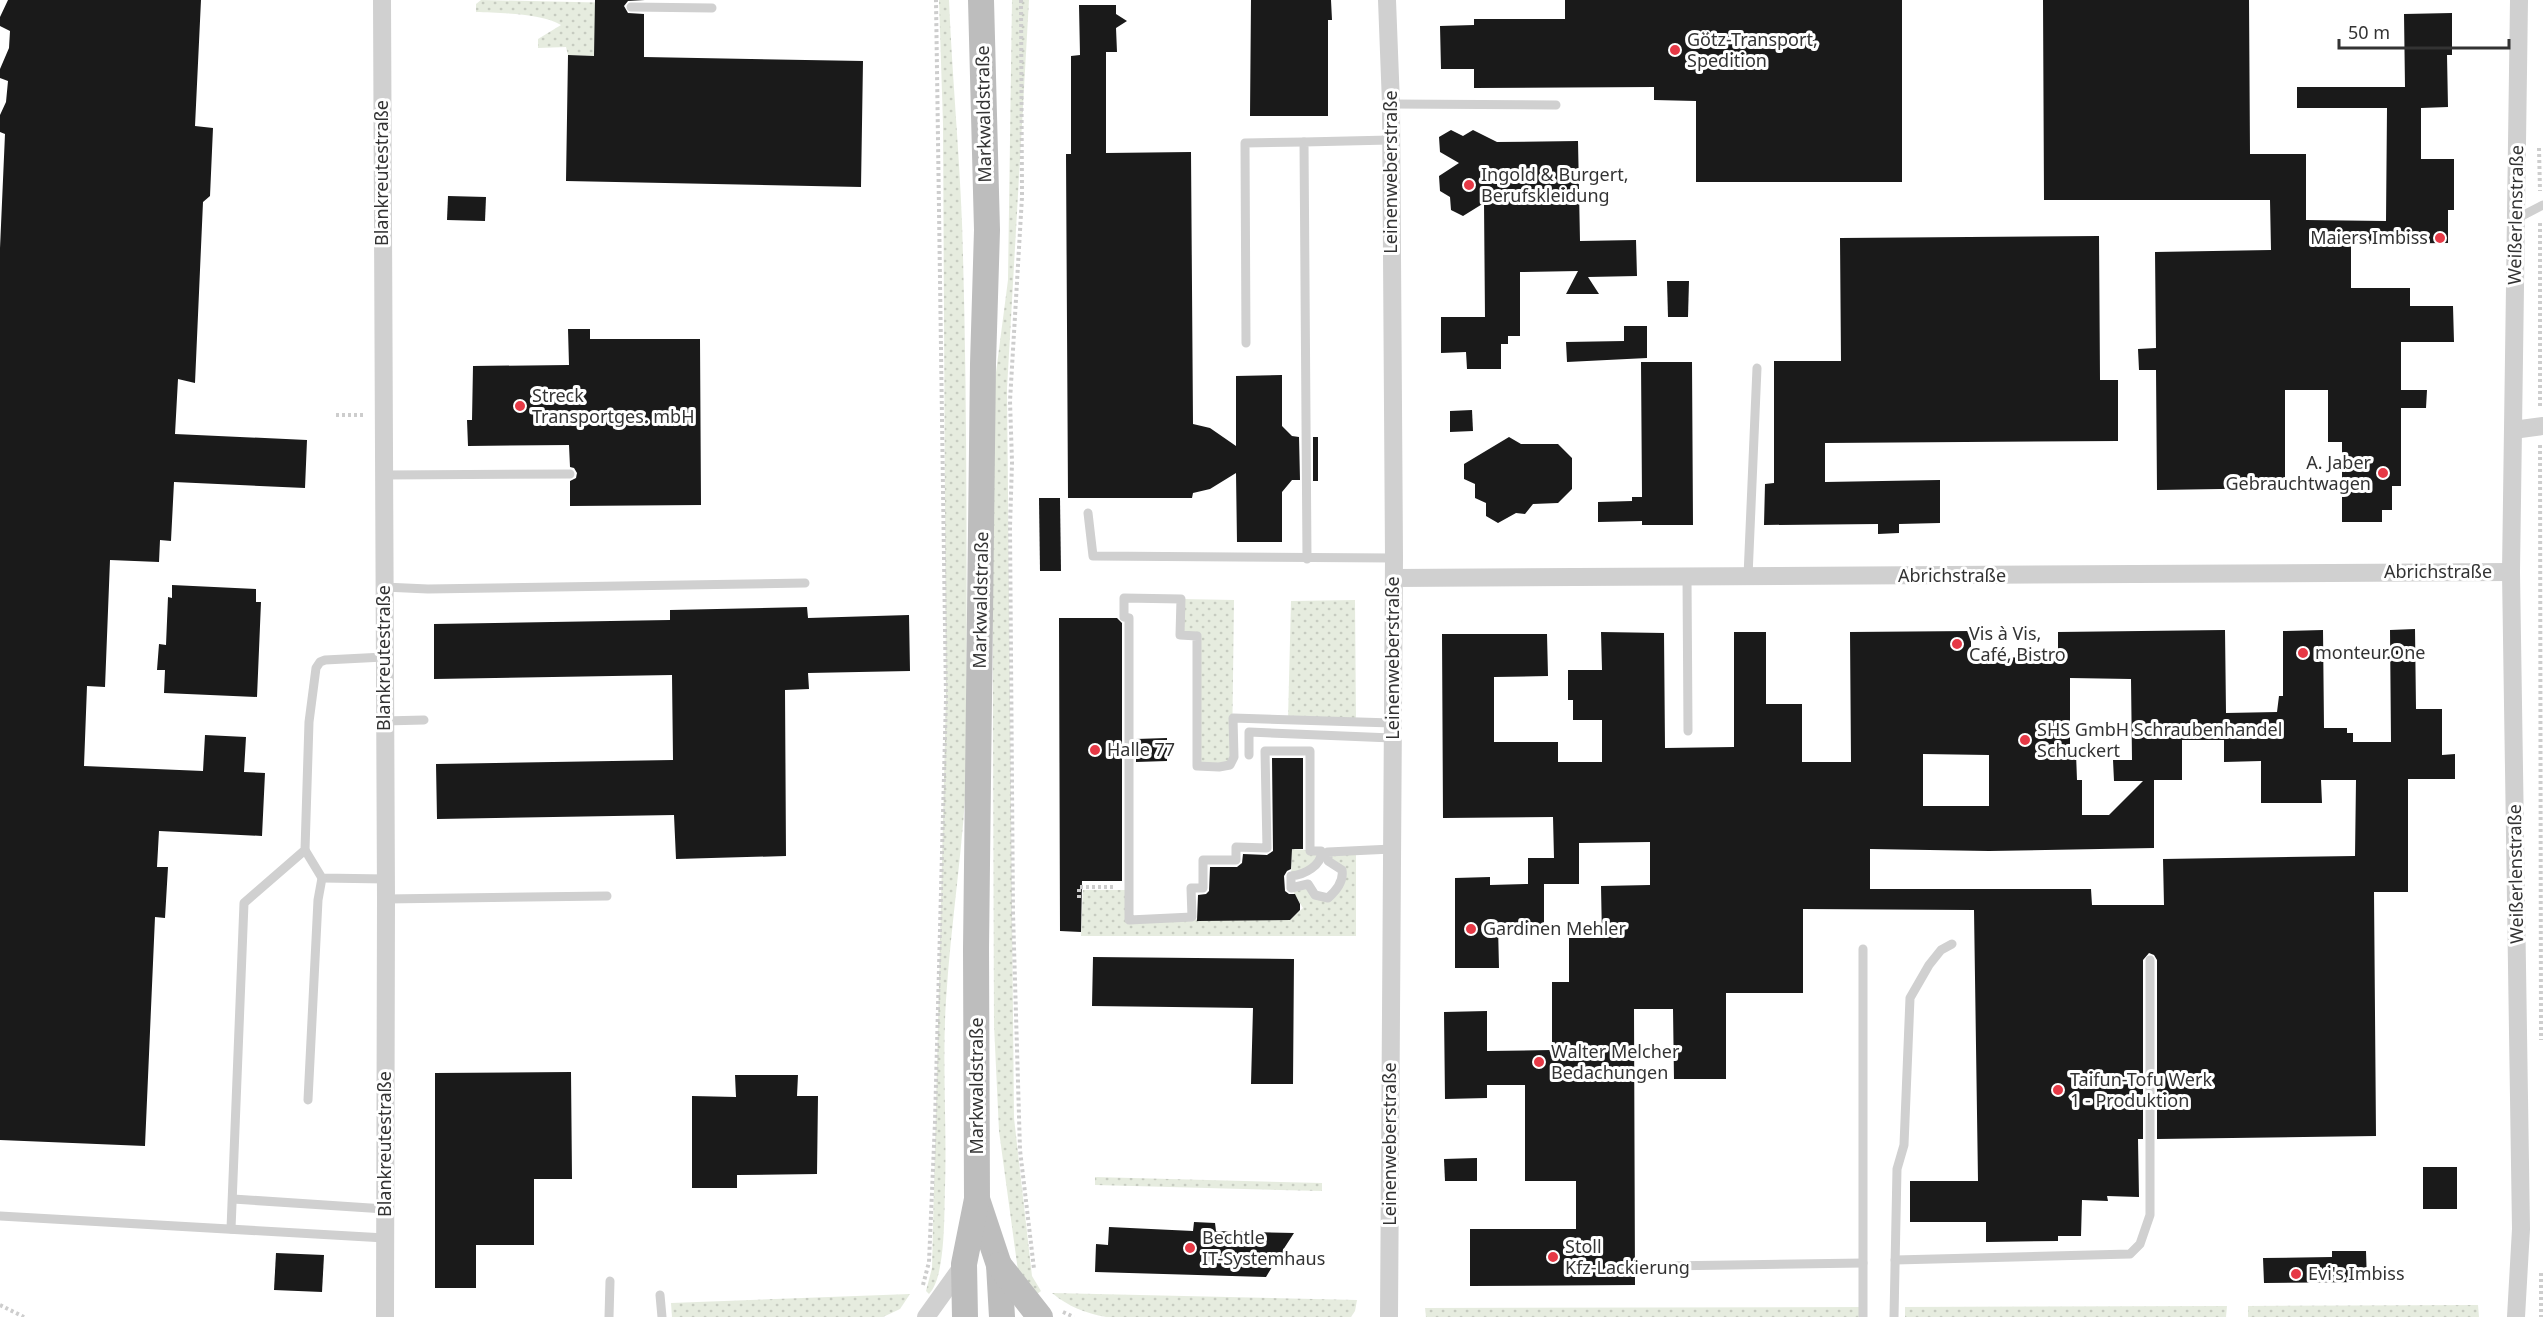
<svg xmlns="http://www.w3.org/2000/svg" width="2543" height="1317" viewBox="0 0 2543 1317" font-family="'Noto Sans',sans-serif">
  <style>
    .grass { fill: url(#grass-dots) }
    .building { fill: #1a1a1a; fill-rule: evenodd }
    .lines { fill: none; stroke-linecap: round; stroke-linejoin: round }
    .path { stroke: #cdcdcd; stroke-width: 4; stroke-dasharray: 3 3; stroke-linecap: butt }
    .lane { stroke: #d0d0d0; stroke-width: 9 }
    .street { stroke: #d0d0d0; stroke-width: 18 }
    .secondary { stroke: #bdbdbd; stroke-width: 26 }
    .poi-dot { fill: #e63946; stroke: #fff; stroke-width: 2 }
    .labels { text-anchor: middle; stroke-width: 6; stroke-linejoin: round; paint-order: stroke }
    .poi-label { font-size: 18px; fill: #333; stroke: #fff; text-anchor: start }
    .street-label { font-size: 18px; fill: #333; stroke: #fff }
  </style>
  <defs>
    <pattern id="grass-dots" width="8" height="8" patternUnits="userSpaceOnUse" patternTransform="scale(1.5)"><rect width="8" height="8" fill="#e6ecdf"/><path d="M2 2h.1M6 6h.1" fill="none" stroke="#c6cbc0" stroke-width="1.8" stroke-linecap="round"/></pattern>
  </defs>
  <rect width="100%" height="100%" fill="#fff"/>
  <g class="grass">
    <path d="M 481,0 L 619,3 L 594,56 L 568,55 L 566,47 L 538,48 L 538,39 L 561,25 C 542,13 499,13 476,12 L 476,4 Z"/>
    <path d="M 939,0 L 949,0 C 952,74 959,148 962,223 C 968,403 966,584 967,764 C 964,843 951,921 946,1000 C 942,1063 947,1126 945,1188 C 944,1213 946,1277 929,1294 L 926,1291 L 932,1268 L 946,698 L 943,124 Z"/>
    <polygon points="1012,0 1029,0 1007,389 1014,1118 1032,1276 1041,1291 1033,1297 1018,1271 999,1131 994,1025 992,403 1008,280"/>
    <polygon points="1181,599 1234,600 1232,754 1230,765 1197,766 1197,636 1180,635"/>
    <polygon points="1355,600 1356,722 1288,720 1291,601"/>
    <polygon points="1292,849 1321,851 1320,862 1291,876"/>
    <polygon points="1356,851 1356,936 1081,936 1083,890 1130,890 1129,919 1290,920 1303,908 1291,888 1308,884 1321,898 1341,883 1337,866 1328,852"/>
    <polygon points="1095,1177 1322,1183 1322,1191 1095,1185"/>
    <path d="M 1052,1293 L 1357,1300 L 1355,1311 L 1351,1317 L 1106,1317 C 1085,1313 1069,1307 1052,1293 Z"/>
    <polygon points="910,1294 900,1309 883,1317 672,1317 671,1303"/>
    <polygon points="2478,1305 2479,1317 2248,1317 2248,1306"/>
    <polygon points="2227,1306 2226,1317 1905,1317 1905,1307"/>
    <polygon points="1861,1307 1859,1317 1426,1317 1425,1308"/>
  </g>
  <g class="building">
    <polygon points="8,0 201,0 195,126 213,128 210,196 203,202 195,383 178,379 175,434 307,440 305,488 174,482 171,541 160,540 159,562 110,560 105,687 87,686 84,766 203,771 205,735 246,737 244,772 265,773 262,836 159,831 157,867 168,867 165,918 155,917 145,1146 0,1140 0,248 5,134 0,132 0,115 6,102 8,81 0,78 0,69 9,48 10,31 0,26 0,17"/>
    <polygon points="595,0 645,0 628,1 624,6 628,13 644,14 644,57 863,61 861,187 566,181 568,55 594,56"/>
    <polygon points="1251,0 1331,0 1332,20 1328,20 1328,116 1250,116"/>
    <polygon points="1565,0 1902,0 1902,182 1696,182 1696,101 1654,100 1654,87 1474,88 1474,69 1441,69 1440,26 1474,25 1474,19 1565,19"/>
    <polygon points="2043,0 2249,0 2250,154 2306,154 2306,220 2386,221 2387,108 2297,108 2297,87 2405,87 2404,14 2452,13 2452,55 2447,55 2448,107 2421,108 2421,159 2454,159 2454,210 2448,210 2448,243 2351,244 2351,288 2410,288 2410,306 2453,306 2454,342 2401,342 2401,390 2427,390 2426,408 2401,408 2401,486 2392,486 2392,510 2382,510 2382,522 2342,522 2342,442 2328,442 2328,390 2285,390 2285,488 2157,490 2156,370 2139,370 2138,349 2156,348 2155,252 2271,250 2270,200 2044,200"/>
    <polygon points="1079,5 1116,5 1116,14 1127,21 1116,28 1117,52 1106,52 1106,153 1191,152 1193,424 1210,428 1236,446 1236,376 1282,375 1282,426 1292,436 1299,437 1300,480 1292,480 1282,492 1282,542 1237,542 1236,473 1210,489 1193,493 1192,498 1068,498 1066,154 1071,154 1071,56 1080,55"/>
    <polygon points="1451,130 1463,136 1473,130 1497,142 1578,141 1580,241 1636,240 1637,276 1588,277 1599,294 1566,294 1578,271 1520,272 1520,336 1508,336 1508,344 1501,344 1501,369 1467,369 1466,352 1441,353 1441,317 1485,317 1484,203 1463,216 1451,210 1450,197 1440,191 1439,176 1459,163 1440,152 1439,137"/>
    <polygon points="448,196 486,197 485,221 447,220"/>
    <polygon points="2099,236 2100,380 2118,380 2118,441 1825,443 1825,482 1940,480 1940,523 1899,524 1899,533 1878,534 1878,524 1764,525 1765,484 1774,483 1774,361 1841,361 1840,238"/>
    <polygon points="1667,281 1689,281 1688,317 1668,317"/>
    <polygon points="1624,326 1647,326 1647,358 1567,362 1566,342 1624,341"/>
    <polygon points="568,329 590,329 590,339 700,339 701,505 570,506 570,481 576,478 577,473 574,468 570,467 569,445 468,446 467,420 472,420 473,366 569,365"/>
    <polygon points="1641,362 1692,362 1693,525 1642,525 1642,521 1598,522 1598,502 1632,501 1632,497 1642,497"/>
    <polygon points="1472,410 1473,431 1450,432 1450,411"/>
    <rect x="1313" y="437" width="5" height="44"/>
    <polygon points="1509,437 1521,444 1558,444 1572,458 1572,489 1558,503 1533,504 1525,514 1516,513 1498,523 1486,516 1486,503 1475,498 1475,484 1464,479 1464,464"/>
    <polygon points="1039,498 1060,498 1061,571 1040,571"/>
    <polygon points="172,585 256,589 256,602 261,602 257,697 164,693 165,670 157,670 159,644 166,645 168,597 172,598"/>
    <polygon points="807,607 808,618 909,615 910,671 808,673 809,689 785,690 786,856 676,859 674,815 437,819 436,764 673,760 672,675 434,679 434,624 670,620 670,610"/>
    <polygon points="1059,618 1117,618 1122,623 1122,881 1082,881 1081,932 1060,931"/>
    <path d="M 2415,629 L 2416,709 L 2442,709 L 2442,755 L 2455,754 L 2455,779 L 2408,779 L 2408,892 L 2374,892 L 2376,1136 L 2157,1139 L 2157,960 L 2154,955 L 2149,953 L 2143,960 L 2143,1139 L 2138,1139 L 2139,1197 L 2107,1196 L 2108,1201 L 2082,1200 L 2081,1236 L 2058,1236 L 2058,1241 L 1986,1242 L 1986,1222 L 1910,1222 L 1910,1181 L 1978,1181 L 1974,910 L 1803,909 L 1803,993 L 1726,993 L 1726,1079 L 1674,1079 L 1673,1009 L 1634,1009 L 1635,1285 L 1470,1286 L 1470,1229 L 1576,1229 L 1576,1181 L 1525,1181 L 1525,1085 L 1487,1085 L 1487,1098 L 1445,1099 L 1444,1012 L 1487,1011 L 1487,1051 L 1552,1050 L 1552,982 L 1569,982 L 1569,938 L 1602,938 L 1601,886 L 1650,885 L 1650,842 L 1579,843 L 1579,884 L 1544,884 L 1544,926 L 1498,926 L 1499,968 L 1455,968 L 1455,878 L 1490,877 L 1490,885 L 1528,884 L 1528,858 L 1554,858 L 1553,817 L 1443,818 L 1442,634 L 1547,634 L 1548,676 L 1494,677 L 1494,742 L 1558,742 L 1558,762 L 1602,762 L 1602,720 L 1573,720 L 1573,700 L 1568,700 L 1568,670 L 1602,670 L 1601,632 L 1664,633 L 1665,748 L 1734,747 L 1734,632 L 1766,632 L 1766,704 L 1802,704 L 1802,762 L 1851,762 L 1850,632 L 1971,631 L 1971,658 L 2058,657 L 2058,632 L 2225,630 L 2226,713 L 2277,712 L 2279,696 L 2283,696 L 2283,631 L 2323,630 L 2324,728 L 2347,728 L 2347,733 L 2353,733 L 2353,742 L 2391,742 L 2390,630 ZM 2070,678 L 2131,679 L 2132,760 L 2113,760 L 2114,781 L 2143,781 L 2109,815 L 2082,815 L 2082,780 L 2077,780 L 2076,753 L 2070,753 ZM 2182,740 L 2224,740 L 2224,762 L 2261,761 L 2261,803 L 2322,803 L 2321,780 L 2356,780 L 2355,856 L 2163,859 L 2164,905 L 2092,905 L 2091,889 L 1870,889 L 1870,849 L 1989,851 L 2154,848 L 2154,780 L 2182,780 ZM 1923,754 L 1989,755 L 1989,806 L 1923,806 Z"/>
    <polygon points="1167,738 1167,761 1136,762 1136,739"/>
    <polygon points="1272,758 1303,758 1303,849 1292,849 1291,869 1287,871 1284,876 1285,891 1289,894 1295,894 1300,904 1300,910 1290,920 1197,921 1198,895 1206,894 1209,891 1210,867 1237,867 1242,863 1243,854 1267,855 1273,851"/>
    <polygon points="1093,957 1294,959 1293,1084 1251,1084 1253,1008 1092,1006"/>
    <polygon points="571,1072 572,1179 534,1179 534,1245 476,1245 476,1288 435,1288 435,1073"/>
    <polygon points="735,1075 798,1075 797,1096 818,1096 817,1174 737,1175 737,1188 692,1188 692,1096 736,1097"/>
    <polygon points="1477,1158 1477,1181 1445,1181 1444,1159"/>
    <rect x="2423" y="1167" width="34" height="42"/>
    <polygon points="1194,1222 1215,1223 1216,1231 1294,1233 1283,1250 1284,1258 1272,1267 1266,1277 1095,1272 1096,1244 1108,1245 1109,1227 1193,1231"/>
    <polygon points="2332,1251 2366,1251 2367,1282 2264,1283 2263,1258 2332,1257"/>
    <polygon points="276,1253 324,1255 322,1292 274,1290"/>
  </g>
  <g class="lines">
    <g class="path">
      <polyline points="1021,0 1022,197 1010,401 1012,462 1010,527 1013,913 1020,1150 1034,1269"/>
      <polyline points="2539,148 2540,191"/>
      <polyline points="2540,223 2540,407"/>
      <polyline points="336,415 365,415"/>
      <polyline points="2540,445 2541,1040"/>
      <polyline points="1079,898 1079,887 1114,887"/>
      <polyline points="2541,1273 2541,1317"/>
      <polyline points="923,1285 929,1262 935,1122 946,698 936,0"/>
      <polyline points="0,1305 24,1317"/>
      <polyline points="1063,1312 1074,1317"/>
    </g>
    <g class="lane">
      <polyline points="631,7 712,8"/>
      <polyline points="1391,104 1556,105"/>
      <polyline points="2516,219 2543,205"/>
      <polyline points="1246,343 1245,143 1304,142"/>
      <polyline points="384,475 570,474"/>
      <polyline points="1088,513 1093,556 1394,558"/>
      <polyline points="1307,559 1304,142 1390,140"/>
      <polyline points="1748,576 1757,368"/>
      <polyline points="1687,577 1688,731"/>
      <polyline points="384,587 428,589 805,583"/>
      <path d="M 1124,598 L 1181,599 L 1180,635 L 1197,636 L 1197,766 L 1219,767 L 1230,765 L 1234,757 L 1233,718 L 1392,723 L 1392,849 L 1328,852 L 1328,861 L 1342,870 C 1344,882 1336,891 1328,898 L 1315,895 L 1308,884 L 1291,888 L 1291,876 C 1304,875 1323,865 1321,851 L 1310,851 L 1310,751 L 1265,751 L 1267,848 L 1236,847 L 1236,860 L 1203,860 L 1203,888 L 1191,888 L 1192,917 L 1129,920 L 1129,618 L 1124,617 Z"/>
      <polyline points="384,721 424,720"/>
      <polyline points="1249,755 1249,732 1392,738"/>
      <polyline points="305,850 322,878 386,879"/>
      <polyline points="386,899 607,896"/>
      <polyline points="308,1100 318,900 322,878"/>
      <polyline points="233,1199 385,1209"/>
      <polyline points="0,1216 385,1238"/>
      <polyline points="231,1229 244,903 305,850 309,722 316,668 320,662 325,660 384,657"/>
      <polyline points="1895,1260 2130,1254 2140,1244 2150,1215 2150,960"/>
      <polyline points="1665,1266 1863,1263"/>
      <polyline points="660,1295 662,1317"/>
      <polyline points="609,1317 610,1281"/>
      <polyline points="1863,1317 1863,949"/>
      <polyline points="1894,1317 1897,1169 1904,1145 1910,998 1929,965 1941,950 1952,944"/>
    </g>
    <g class="street">
      <polyline points="382,0 386,899 385,1317"/>
      <polyline points="1387,0 1391,104 1394,558 1389,1317"/>
      <polyline points="2513,430 2543,426"/>
      <polyline points="1394,578 2511,572"/>
      <polyline points="926,1317 964,1264"/>
      <polyline points="2516,1317 2521,1229 2511,572 2519,0"/>
    </g>
    <g class="secondary">
      <polyline points="977,1199 999,1265 1002,1317"/>
      <polyline points="999,1265 1040,1317"/>
      <polyline points="965,1317 964,1264 977,1199 976,949 983,364 987,230 981,0"/>
    </g>
  </g>
  <g class="poi-dot">
    <circle cx="1675" cy="50" r="6"/>
    <circle cx="1469" cy="185" r="6"/>
    <circle cx="2440" cy="238" r="6"/>
    <circle cx="520" cy="406" r="6"/>
    <circle cx="2383" cy="473" r="6"/>
    <circle cx="1957" cy="644" r="6"/>
    <circle cx="2303" cy="653" r="6"/>
    <circle cx="2025" cy="740" r="6"/>
    <circle cx="1095" cy="750" r="6"/>
    <circle cx="1471" cy="929" r="6"/>
    <circle cx="1539" cy="1062" r="6"/>
    <circle cx="2058" cy="1090" r="6"/>
    <circle cx="1190" cy="1248" r="6"/>
    <circle cx="1553" cy="1257" r="6"/>
    <circle cx="2296" cy="1274" r="6"/>
  </g>
  <g class="labels">
    <g class="poi-label">
      <text x="1687" y="46">Götz-Transport,<tspan x="1687" dy="21">Spedition</tspan></text>
      <text x="1481" y="181">Ingold &amp; Burgert,<tspan x="1481" dy="21">Berufskleidung</tspan></text>
      <text x="2428" y="244" text-anchor="end">Maiers Imbiss</text>
      <text x="532" y="402">Streck<tspan x="532" dy="21">Transportges. mbH</tspan></text>
      <text x="2371" y="469" text-anchor="end">A. Jaber<tspan x="2371" dy="21">Gebrauchtwagen</tspan></text>
      <text x="1969" y="640">Vis à Vis,<tspan x="1969" dy="21">Café, Bistro</tspan></text>
      <text x="2315" y="659">monteur.One</text>
      <text x="2037" y="736">SHS GmbH Schraubenhandel<tspan x="2037" dy="21">Schuckert</tspan></text>
      <text x="1107" y="756">Halle 77</text>
      <text x="1483" y="935">Gardinen Mehler</text>
      <text x="1551" y="1058">Walter Melcher<tspan x="1551" dy="21">Bedachungen</tspan></text>
      <text x="2070" y="1086">Taifun-Tofu Werk<tspan x="2070" dy="21">1 - Produktion</tspan></text>
      <text x="1202" y="1244">Bechtle<tspan x="1202" dy="21">IT-Systemhaus</tspan></text>
      <text x="1565" y="1253">Stoll<tspan x="1565" dy="21">Kfz-Lackierung</tspan></text>
      <text x="2308" y="1280">Evi's Imbiss</text>
    </g>
    <g class="street-label">
      <text transform="translate(984 114) rotate(-91)" y="6">Markwaldstraße</text>
      <text transform="translate(1391 172) rotate(-90)" y="6">Leinenweberstraße</text>
      <text transform="translate(382 173) rotate(-90)" y="6">Blankreutestraße</text>
      <text transform="translate(2516 215) rotate(-89)" y="6">Weißerlenstraße</text>
      <text x="2438" y="578">Abrichstraße</text>
      <text x="1952" y="582">Abrichstraße</text>
      <text transform="translate(981 600) rotate(-89)" y="6">Markwaldstraße</text>
      <text transform="translate(384 658) rotate(-90)" y="6">Blankreutestraße</text>
      <text transform="translate(1393 658) rotate(-90)" y="6">Leinenweberstraße</text>
      <text transform="translate(2516 874) rotate(-91)" y="6">Weißerlenstraße</text>
      <text transform="translate(977 1086) rotate(-90)" y="6">Markwaldstraße</text>
      <text transform="translate(385 1144) rotate(-90)" y="6">Blankreutestraße</text>
      <text transform="translate(1390 1144) rotate(-90)" y="6">Leinenweberstraße</text>
    </g>
  </g>
  <path d="M2339 39v9h170v-9" fill="none" stroke="#333333" stroke-width="3"/>
  <text x="2348" y="39" font-size="18" fill="#333333" stroke="#ffffff" stroke-width="4.5" paint-order="stroke">50 m</text>
</svg>
